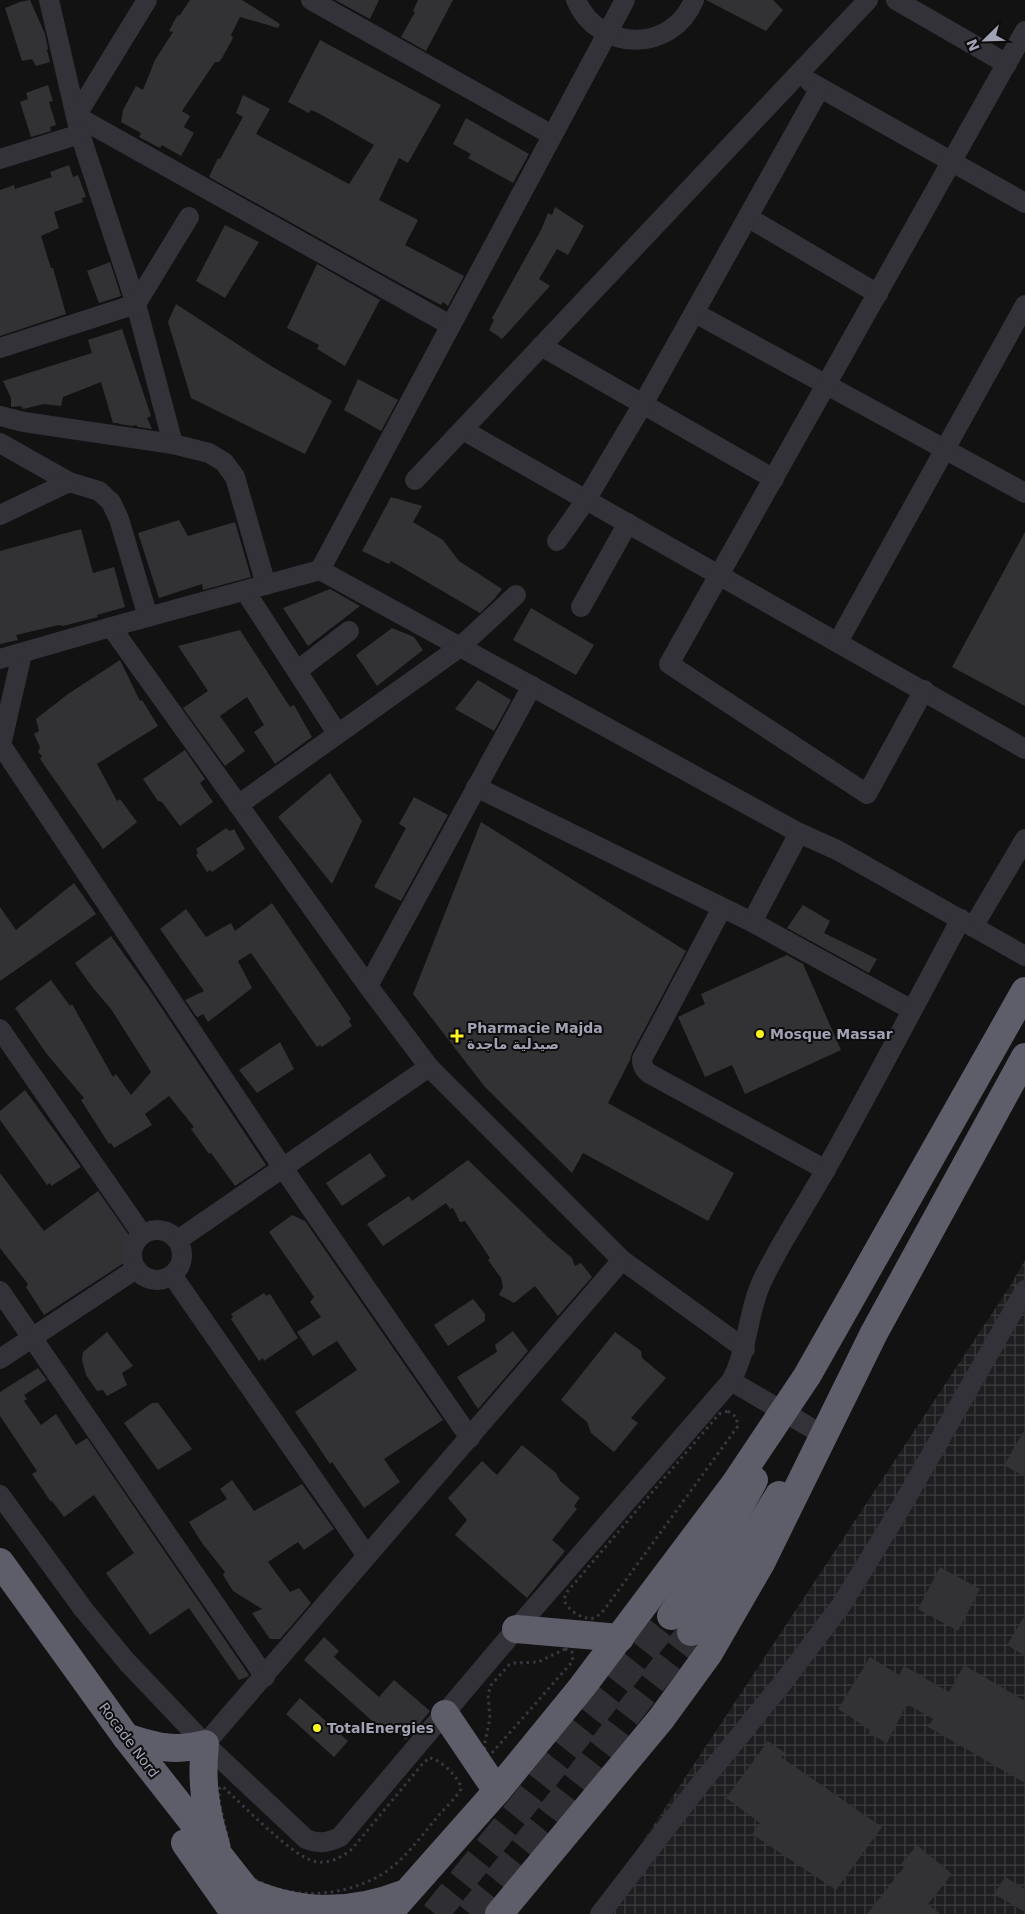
<svg xmlns="http://www.w3.org/2000/svg" width="1025" height="1914" viewBox="0 0 1025 1914" font-family="'DejaVu Sans',Cairo,sans-serif">
  <style>
    .industrial { fill: url(#industrial-grid) }
    .building { fill: #323235 }
    .lines { fill: none; stroke-linecap: round; stroke-linejoin: round }
    .highway-tunnel { stroke: #2f2f33; stroke-width: 28; stroke-dasharray: 28 14; stroke-linecap: butt }
    .path { stroke: #383840; stroke-width: 3; stroke-dasharray: 2.5 4; stroke-linecap: butt }
    .minor { stroke: #333239; stroke-width: 20 }
    .highway { stroke: #5e5e6a; stroke-width: 28 }
    .poi-dot { fill: #fdf420; stroke: #0d0d0e; stroke-width: 2 }
    .labels { text-anchor: middle; stroke-width: 4; stroke-linejoin: round; paint-order: stroke }
    .poi-label { font-size: 14px; font-weight: bold; fill: #a2a2b5; stroke: #0d0d0e; text-anchor: start }
    .street-label { font-size: 14px; fill: #a2a2b5; stroke: #0d0d0e }
  </style>
  <defs>
    <pattern id="industrial-grid" width="8" height="8" patternUnits="userSpaceOnUse" patternTransform="scale(1.25)"><rect width="8" height="8" fill="#1e1e20"/><path d="M0 4h8M4 0v8" fill="none" stroke="#3c3c3e"/></pattern>
  </defs>
  <rect width="100%" height="100%" fill="#121213"/>
  <polygon class="industrial" points="1025,1260 1025,1914 595,1914 1010,1286"/>
  <g class="building">
    <polygon points="30,0 45,34 48,49 47,50 50,62 36,66 32,59 22,61 5,8 20,2"/>
    <polygon points="190,0 242,0 280,24 278,28 240,17 231,35 233,38 222,58 219,62 215,62 182,111 190,116 184,127 194,133 181,156 162,145 160,148 139,137 141,133 121,122 123,110 136,86 143,90 155,60 173,32 169,31 177,16 180,15"/>
    <polygon points="335,0 379,0 370,19"/>
    <polygon points="418,0 453,0 426,51 401,37 415,12 413,11"/>
    <polygon points="706,0 773,0 783,10 766,31"/>
    <polygon points="320,40 441,105 408,163 399,158 379,200 418,220 405,245 464,276 448,306 443,302 441,305 403,285 209,177 218,158 220,159 243,117 236,113 243,95 270,109 256,134 349,184 374,145 320,114 311,110 309,113 288,102"/>
    <polygon points="48,85 53,101 49,102 56,125 50,127 51,131 31,137 20,102 28,99 26,93"/>
    <polygon points="466,118 529,154 513,183 468,158 471,154 453,144"/>
    <polygon points="69,165 73,177 78,175 86,197 82,198 83,202 54,212 59,228 41,236 51,268 53,268 66,314 0,336 0,190 14,185 15,189 52,177 50,172"/>
    <polygon points="555,207 584,226 568,255 557,249 539,279 550,286 502,339 489,330 494,320 492,318 541,230 548,213 552,215"/>
    <polygon points="225,225 259,242 225,298 196,281"/>
    <polygon points="110,262 121,296 99,303 87,271"/>
    <polygon points="317,264 380,300 345,366 317,349 319,345 287,328"/>
    <polygon points="176,304 271,366 332,401 305,454 191,398 168,322"/>
    <polygon points="122,329 151,416 147,418 152,429 138,427 136,425 132,426 119,424 119,423 113,423 101,382 63,397 61,406 44,404 23,409 21,406 11,407 11,398 3,381 92,353 88,340"/>
    <polygon points="358,379 398,400 381,431 344,410"/>
    <polygon points="391,497 422,506 413,522 443,540 459,561 502,589 495,598 480,613 391,561 389,564 362,551"/>
    <polygon points="179,520 188,536 235,522 251,577 203,590 202,584 159,598 138,533"/>
    <polygon points="81,529 93,573 114,567 125,607 97,615 98,617 63,626 59,625 16,635 18,640 0,644 0,551"/>
    <polygon points="1025,532 1025,706 952,667"/>
    <polygon points="330,589 360,606 308,646 283,608"/>
    <polygon points="531,608 594,645 576,675 513,640"/>
    <polygon points="392,628 414,637 423,650 377,686 356,655"/>
    <polygon points="240,630 290,707 294,705 312,737 275,764 254,732 264,725 247,697 220,716 245,751 225,766 183,708 208,691 178,646"/>
    <polygon points="120,660 140,701 142,700 158,726 97,764 117,801 120,799 137,822 103,849 40,759 42,756 38,752 40,747 34,734 39,731 36,719 68,694"/>
    <polygon points="478,680 511,700 494,731 455,709"/>
    <polygon points="185,750 205,779 200,783 213,802 180,826 162,802 158,801 143,779"/>
    <polygon points="330,773 362,821 332,884 278,817"/>
    <polygon points="414,797 448,815 401,901 374,887 406,828 399,824"/>
    <polygon points="481,822 686,951 632,1053 630,1060 608,1103 734,1173 708,1221 583,1153 572,1173 485,1087 413,994"/>
    <polygon points="226,828 230,831 234,829 245,849 212,872 210,870 207,872 196,855 198,853 196,849"/>
    <polygon points="74,883 96,914 0,981 0,907 16,930"/>
    <polygon points="272,903 351,1019 349,1021 352,1026 322,1047 320,1045 317,1047 251,953 238,961 252,988 208,1022 203,1014 198,1017 196,1016 185,1000 204,991 160,929 186,909 206,937 231,923 235,931"/>
    <polygon points="803,905 830,921 824,933 877,959 869,973 787,928"/>
    <polygon points="111,936 149,989 266,1165 235,1186 211,1153 209,1154 191,1129 194,1127 169,1096 145,1114 152,1125 114,1148 111,1143 109,1144 81,1100 84,1098 46,1053 15,1008 51,980 70,1006 72,1004 113,1077 116,1074 131,1095 151,1072 111,1009 93,988 75,963"/>
    <polygon points="787,955 803,964 841,1050 745,1094 732,1065 705,1077 678,1017 705,1004 701,994"/>
    <polygon points="280,1042 294,1069 257,1093 239,1070"/>
    <polygon points="25,1090 81,1167 51,1186 50,1183 47,1185 0,1120 0,1111"/>
    <polygon points="370,1153 386,1176 342,1206 326,1183"/>
    <polygon points="468,1160 552,1241 572,1258 575,1266 581,1263 592,1277 558,1316 535,1286 514,1303 499,1295 503,1287 501,1278 488,1260 490,1258 465,1221 460,1222 453,1208 450,1209 446,1203 383,1246 367,1224 409,1196 412,1201"/>
    <polygon points="0,1173 44,1231 98,1191 133,1241 130,1259 44,1315 26,1287 28,1284 0,1248"/>
    <polygon points="292,1215 305,1221 443,1420 384,1459 400,1482 364,1508 332,1462 330,1464 295,1412 357,1370 337,1341 313,1356 297,1332 321,1317 310,1302 314,1297 269,1232"/>
    <polygon points="264,1293 266,1296 270,1294 298,1338 264,1361 263,1358 259,1361 231,1319 233,1317 231,1314"/>
    <polygon points="473,1299 485,1314 485,1321 448,1346 434,1325"/>
    <polygon points="513,1331 528,1351 478,1409 457,1377 497,1352 495,1345"/>
    <polygon points="107,1332 133,1366 122,1373 127,1385 107,1396 103,1390 97,1391 86,1375 82,1360 83,1352"/>
    <polygon points="615,1332 641,1351 642,1358 666,1378 631,1418 638,1423 614,1452 591,1433 587,1422 561,1400"/>
    <polygon points="38,1368 47,1380 24,1395 27,1399 24,1401 41,1425 56,1414 76,1445 87,1438 249,1675 247,1677 239,1680 189,1608 150,1635 106,1573 134,1553 94,1495 64,1517 52,1501 51,1502 32,1474 37,1471 0,1416 0,1392"/>
    <polygon points="152,1403 158,1403 192,1449 158,1470 124,1423"/>
    <polygon points="1025,1429 1025,1477 1004,1465"/>
    <polygon points="522,1445 556,1473 560,1481 580,1498 574,1506 577,1509 552,1540 565,1551 527,1598 455,1535 467,1520 448,1498 482,1461 497,1475"/>
    <polygon points="232,1480 254,1511 302,1484 334,1529 304,1550 298,1542 268,1562 290,1592 299,1588 311,1603 280,1639 270,1639 252,1613 262,1609 233,1591 223,1575 225,1572 202,1543 189,1522 227,1499 220,1489"/>
    <polygon points="940,1567 980,1589 958,1631 918,1609"/>
    <polygon points="1025,1615 1025,1656 1007,1645"/>
    <polygon points="324,1637 339,1651 334,1657 379,1697 394,1680 430,1711 406,1740 394,1729 388,1735 304,1660"/>
    <polygon points="870,1657 899,1675 904,1666 949,1692 964,1665 1025,1701 1025,1783 928,1727 933,1719 907,1704 887,1743 868,1733 870,1730 838,1709"/>
    <polygon points="300,1698 348,1741 334,1757 286,1714"/>
    <polygon points="768,1741 785,1753 781,1757 882,1827 836,1890 752,1834 760,1823 726,1798"/>
    <polygon points="917,1845 952,1874 928,1904 940,1914 867,1914 904,1867 901,1864"/>
    <polygon points="1005,1877 1025,1889 1025,1912 994,1894"/>
  </g>
  <g class="lines">
    <g class="highway-tunnel">
      <polyline points="435,1914 522,1806 671,1616"/>
      <polyline points="470,1914 542,1825 691,1632"/>
    </g>
    <g class="path">
      <path d="M 728,1411 L 736,1417 L 738,1426 L 604,1610 C 601,1613 598,1616 594,1618 C 583,1621 566,1609 564,1599 L 567,1592 L 719,1414 Z"/>
      <polygon points="565,1649 572,1652 573,1655 572,1662 491,1754 487,1754 484,1747 490,1718 488,1695 491,1685 509,1665 515,1663 538,1662"/>
      <path d="M 430,1758 C 440,1759 461,1779 461,1789 C 455,1799 446,1807 439,1815 C 421,1836 405,1860 381,1875 C 344,1896 298,1900 260,1882 C 253,1879 246,1876 241,1870 C 232,1861 229,1843 226,1831 C 224,1821 216,1795 220,1787 L 223,1787 C 242,1804 291,1855 313,1861 C 327,1865 341,1858 352,1849 L 424,1762 Z"/>
    </g>
    <g class="minor">
      <polyline points="49,0 80,134 136,304 173,444"/>
      <polyline points="147,0 76,116 450,325"/>
      <polyline points="311,0 552,135"/>
      <path d="M 576,0 C 598,52 672,54 694,0"/>
      <polyline points="896,0 1007,64"/>
      <polyline points="810,82 1025,203"/>
      <polyline points="0,159 80,134"/>
      <polyline points="749,218 878,294"/>
      <polyline points="695,313 1025,493"/>
      <polyline points="541,346 774,479"/>
      <polyline points="0,348 136,304 189,217"/>
      <polyline points="0,416 24,422 173,444 209,453 224,462 235,477 266,585"/>
      <polyline points="463,430 1025,749"/>
      <polyline points="0,443 69,482 99,491 111,502 119,519 148,617"/>
      <polyline points="415,480 868,0"/>
      <polyline points="0,515 69,482"/>
      <polyline points="557,541 586,500 643,404 820,88"/>
      <polyline points="320,570 625,0"/>
      <polyline points="245,591 337,733"/>
      <polyline points="581,607 628,523"/>
      <polyline points="111,627 368,986 429,1067 622,1260 745,1349"/>
      <polyline points="838,642 1025,305"/>
      <polyline points="22,654 1,745 283,1168 470,1438"/>
      <polyline points="0,659 111,627 320,570 799,833 837,850 1025,956"/>
      <polyline points="297,671 349,631"/>
      <polyline points="924,690 867,794 669,664 1025,31"/>
      <polyline points="476,787 752,922 912,1010"/>
      <polyline points="238,805 460,647 516,595"/>
      <path d="M 722,908 L 642,1059 C 642,1066 644,1070 650,1074 L 826,1170"/>
      <polyline points="752,922 799,833"/>
      <polyline points="973,927 1025,839"/>
      <polyline points="368,986 532,686"/>
      <polyline points="0,1029 142,1234"/>
      <circle cx="157" cy="1255" r="25"/>
      <polyline points="178,1240 429,1067"/>
      <polyline points="172,1275 367,1556"/>
      <polyline points="0,1291 265,1677"/>
      <polyline points="0,1359 136,1269"/>
      <polyline points="731,1381 823,1435"/>
      <path d="M 0,1495 L 84,1610 L 127,1662 L 205,1744 L 306,1839 C 319,1844 327,1843 340,1837 L 516,1629 L 731,1381 C 749,1348 747,1311 764,1277 C 782,1240 806,1205 826,1169 C 872,1087 916,1003 961,919"/>
      <polyline points="205,1744 622,1260"/>
      <polyline points="600,1914 701,1783 781,1685 842,1604 900,1509 1025,1290"/>
    </g>
    <g class="highway">
      <polyline points="0,1562 126,1737 265,1914"/>
      <polyline points="671,1616 714,1553 754,1480"/>
      <polyline points="516,1629 620,1638"/>
      <polyline points="691,1632 713,1603 779,1495"/>
      <polyline points="445,1714 497,1791"/>
      <path d="M 126,1737 C 156,1747 174,1752 205,1744 C 201,1781 205,1809 216,1845"/>
      <polyline points="185,1843 235,1914"/>
      <path d="M 249,1892 C 300,1914 352,1914 403,1894"/>
      <polyline points="388,1914 497,1791 582,1687 734,1485 807,1376 1025,991"/>
      <polyline points="499,1914 661,1719 709,1653 761,1563 874,1333 1025,1057"/>
    </g>
  </g>
  <g class="poi-dot">
    <circle cx="760" cy="1034" r="5"/>
    <path d="M454.5 1028.5h5v5h5v5h-5v5h-5v-5h-5v-5h5z"/>
    <circle cx="317" cy="1728" r="5"/>
  </g>
  <g class="labels">
    <g class="poi-label">
      <text x="467" y="1033">Pharmacie Majda<tspan x="467" dy="16">صيدلية ماجدة</tspan></text>
      <text x="770" y="1039">Mosque Massar</text>
      <text x="327" y="1733">TotalEnergies</text>
    </g>
    <g class="street-label">
      <text transform="translate(129 1740) rotate(53)" y="5">Rocade Nord</text>
    </g>
  </g>
  <g transform="translate(985 40) rotate(247)" stroke="#0d0d0e" stroke-width="4" paint-order="stroke">
  <path d="M0-4L9 19L0 12L-9 19Z" fill="#a2a2b5"/>
  <text y="-8" font-size="14" font-weight="bold" text-anchor="middle" fill="#a2a2b5">N</text>
  </g>
</svg>
